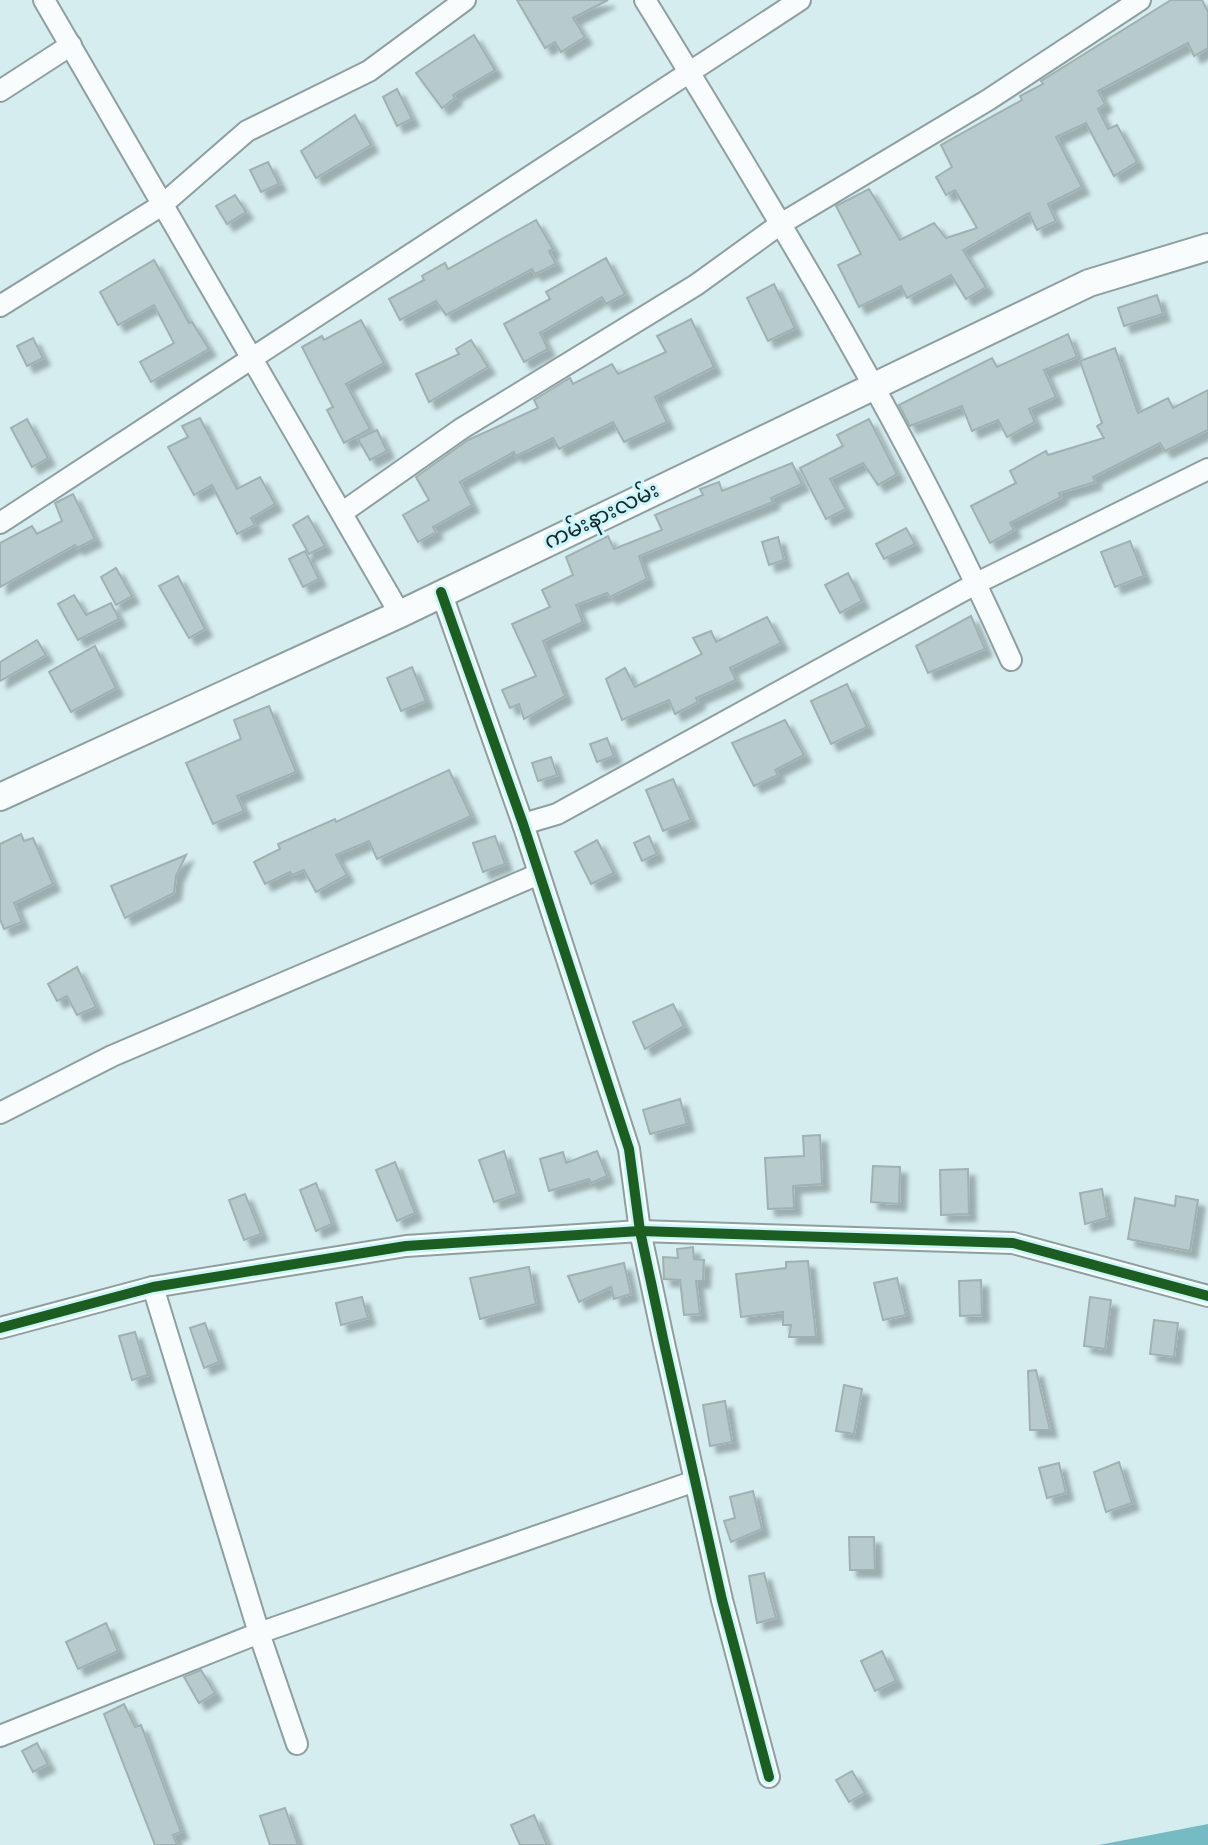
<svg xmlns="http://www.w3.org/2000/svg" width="1208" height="1845" viewBox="0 0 1208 1845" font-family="Barlow,'Noto Sans Myanmar',sans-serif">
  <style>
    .water { fill: #74bbc4 }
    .building { fill: #b7cacc; stroke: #9fb1b3; stroke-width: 2; filter: url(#shadow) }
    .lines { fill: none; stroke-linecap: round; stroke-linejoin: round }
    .minor-casing { stroke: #8d9fa1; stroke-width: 24 }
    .major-casing { stroke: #8d9fa1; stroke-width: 30 }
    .minor { stroke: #f9fcfd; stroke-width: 20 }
    .major { stroke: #f9fcfd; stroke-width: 26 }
    .cycleway-casing { stroke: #caf5fa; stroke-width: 15 }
    .cycleway { stroke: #1b5e20; stroke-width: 10 }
    .labels { text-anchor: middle; stroke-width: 6; stroke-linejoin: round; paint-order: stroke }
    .street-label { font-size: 22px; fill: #17272a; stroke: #caf5fa }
  </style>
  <defs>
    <filter id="shadow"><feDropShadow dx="7" dy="7" stdDeviation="2" flood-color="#0004"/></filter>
  </defs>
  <rect width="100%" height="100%" fill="#d5edef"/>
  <polygon class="water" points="1208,1824 1208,1845 1099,1845"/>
  <g class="building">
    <polygon points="517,0 608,0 573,18 585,37 561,52 555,42 545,48"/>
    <polygon points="1171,0 1202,0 1208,12 1208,48 1194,56 1188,43 1098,91 1105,104 1098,109 1108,129 1117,125 1137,162 1114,176 1086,123 1056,137 1082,187 1048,204 1056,221 1037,230 1029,213 963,250 986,287 966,299 951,275 907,298 901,286 859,307 838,265 861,254 836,206 869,189 900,240 934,223 946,238 977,228 955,190 946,195 936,177 952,167 941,145 1022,100 1020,96 1043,84 1041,81"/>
    <polygon points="474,35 495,70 453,95 455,98 442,108 416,73"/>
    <polygon points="397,89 412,119 397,126 383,97"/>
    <polygon points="355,115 371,145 316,178 301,151"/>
    <polygon points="268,162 279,184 261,192 250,170"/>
    <polygon points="235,195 246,212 227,224 216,206"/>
    <polygon points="536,220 553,249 549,251 556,264 535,274 532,269 446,315 436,301 400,320 389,299 424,280 422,276 445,263 448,269"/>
    <polygon points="606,258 625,294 606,304 602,297 540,333 548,349 524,362 504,324 550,299 546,292"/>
    <polygon points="154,260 189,323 192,322 209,349 151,382 140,362 174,343 154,305 118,325 100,292"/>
    <polygon points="774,284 795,328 768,341 747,298"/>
    <polygon points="1157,295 1163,314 1124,326 1118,308"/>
    <polygon points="691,319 714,367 655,397 667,422 624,442 613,422 559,449 553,438 516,456 514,452 460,482 472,505 433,527 436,532 418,542 403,515 429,500 416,477 468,440 538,408 534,400 563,382 570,378 573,384 612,364 618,374 666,352 657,336"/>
    <polygon points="361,320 384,363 346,384 370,429 344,443 327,410 333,407 302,347 322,336 324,340"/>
    <polygon points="1068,334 1077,357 1044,370 1056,397 1029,409 1035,422 1007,437 998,420 972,431 962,406 910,426 899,405 992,358 997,367"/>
    <polygon points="33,338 43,358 27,366 17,346"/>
    <polygon points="471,340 488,367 429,402 416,374 459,354 456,349"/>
    <polygon points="1115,348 1138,413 1168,398 1173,408 1208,390 1208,430 1165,451 1160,443 1093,477 1095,482 1059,493 1061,497 1010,523 1014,530 990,543 971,506 1016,483 1010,471 1046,451 1048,455 1104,438 1097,426 1102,423 1080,361"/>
    <polygon points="200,418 237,489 260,477 275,504 251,518 255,525 237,534 212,485 194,495 168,447 188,437 182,426"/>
    <polygon points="27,419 48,458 32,467 11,428"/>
    <polygon points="869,419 897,474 878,485 863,463 830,479 846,509 826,519 800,468 843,446 837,435"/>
    <polygon points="377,430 387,451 370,460 358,439"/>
    <polygon points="792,463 802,484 771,498 773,502 639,556 647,579 610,597 607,593 576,605 583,622 543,641 565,696 524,719 519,704 510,708 502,690 536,676 512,624 550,607 542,590 573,575 566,557 608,536 614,549 662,530 655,515 703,495 700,489 719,482 722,491"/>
    <polygon points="73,494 95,539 77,548 75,545 0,587 0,543 32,526 37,534 62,521 55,503"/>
    <polygon points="308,516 325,546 309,554 293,525"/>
    <polygon points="906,528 915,544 884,559 876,544"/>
    <polygon points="778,537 784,560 769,565 762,542"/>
    <polygon points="1130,541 1144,576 1115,587 1101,552"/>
    <polygon points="305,551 319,579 303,587 289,559"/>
    <polygon points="116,568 132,596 116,605 101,577"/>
    <polygon points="848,573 862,601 840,613 825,585"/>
    <polygon points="178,576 205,629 189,638 159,586"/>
    <polygon points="74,595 86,615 111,603 119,619 78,640 58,604"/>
    <polygon points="971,616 985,649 928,673 916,646"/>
    <polygon points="767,617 781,643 730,668 736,680 696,698 698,702 675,714 669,700 622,720 606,679 625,668 635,687 702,654 693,638 711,631 716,642"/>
    <polygon points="37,640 46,655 0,681 0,662"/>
    <polygon points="95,646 116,688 71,712 49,672"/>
    <polygon points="412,667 426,701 401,711 387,678"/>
    <polygon points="847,684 867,727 831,744 811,701"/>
    <polygon points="269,706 296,772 237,796 244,811 213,824 186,763 241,739 234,720"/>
    <polygon points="785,720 804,755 775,770 778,775 754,786 732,743"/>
    <polygon points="607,738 614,756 597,762 590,744"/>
    <polygon points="551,757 557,775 538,781 532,763"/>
    <polygon points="449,770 471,816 377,859 369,841 336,855 347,875 316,892 304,870 292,875 290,872 265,884 254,862 280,849 278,844 335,819 336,822"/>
    <polygon points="673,779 691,820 663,831 646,790"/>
    <polygon points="21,834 24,841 33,838 53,884 14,903 22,922 4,929 0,919 0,844"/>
    <polygon points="495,836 505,864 483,872 473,843"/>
    <polygon points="649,836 657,854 642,861 634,843"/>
    <polygon points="597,840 614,873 591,884 575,852"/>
    <polygon points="186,855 176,876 174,893 125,918 111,886"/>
    <polygon points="77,967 96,1007 77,1015 67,996 57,1001 48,984"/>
    <polygon points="673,1004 684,1026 645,1049 633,1022"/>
    <polygon points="680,1099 687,1124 650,1134 643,1110"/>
    <polygon points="820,1135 822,1184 793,1186 794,1208 768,1209 765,1158 804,1156 803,1136"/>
    <polygon points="504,1151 517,1194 494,1202 479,1160"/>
    <polygon points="597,1151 607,1176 591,1183 589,1179 549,1191 540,1159 563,1152 566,1163"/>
    <polygon points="395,1162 415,1213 397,1221 376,1170"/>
    <polygon points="873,1166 900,1167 899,1204 871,1202"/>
    <polygon points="968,1169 969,1214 941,1215 940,1170"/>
    <polygon points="316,1183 332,1224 316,1231 300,1190"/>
    <polygon points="1102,1189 1107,1218 1085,1224 1080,1193"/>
    <polygon points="245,1194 261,1234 244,1240 229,1200"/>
    <polygon points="1176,1196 1198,1200 1190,1251 1128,1239 1135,1198 1175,1206"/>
    <polygon points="693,1247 694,1259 704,1260 703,1281 696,1281 700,1314 684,1315 680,1280 664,1279 663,1257 678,1258 677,1249"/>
    <polygon points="808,1261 816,1337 789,1337 791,1325 783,1325 783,1312 741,1317 736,1274 786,1268 786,1262"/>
    <polygon points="624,1263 631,1294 614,1299 611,1287 579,1302 568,1276"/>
    <polygon points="529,1267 536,1304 480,1319 470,1278"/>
    <polygon points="897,1278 906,1315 883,1320 874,1283"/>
    <polygon points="981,1280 982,1315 960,1316 959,1281"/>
    <polygon points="362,1297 368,1318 341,1325 336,1303"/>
    <polygon points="1090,1297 1111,1300 1105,1349 1084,1346"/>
    <polygon points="1154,1320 1178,1323 1174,1357 1150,1354"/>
    <polygon points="205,1323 219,1362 204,1368 190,1328"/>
    <polygon points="135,1332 148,1375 132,1380 119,1336"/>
    <polygon points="1036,1370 1050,1430 1030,1430 1028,1371"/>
    <polygon points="844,1385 862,1389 854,1434 836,1431"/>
    <polygon points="725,1401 732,1442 710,1446 703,1405"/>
    <polygon points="1119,1462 1132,1503 1106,1512 1094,1472"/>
    <polygon points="1059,1463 1066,1493 1047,1498 1039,1468"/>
    <polygon points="753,1491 762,1529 731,1542 724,1521 735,1518 730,1497"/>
    <polygon points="849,1537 874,1537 875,1570 850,1570"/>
    <polygon points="764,1573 776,1618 757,1623 749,1576"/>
    <polygon points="106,1623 118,1651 78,1669 66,1642"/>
    <polygon points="882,1651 896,1681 875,1691 861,1661"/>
    <polygon points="201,1670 215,1693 199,1703 184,1677"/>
    <polygon points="124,1704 135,1727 141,1725 181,1832 173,1835 177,1845 155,1845 104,1714"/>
    <polygon points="37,1743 48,1764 33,1772 22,1751"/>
    <polygon points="852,1771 865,1793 849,1802 836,1780"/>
    <polygon points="285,1808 298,1845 270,1845 260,1816"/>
    <polygon points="534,1815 547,1845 520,1845 511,1825"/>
  </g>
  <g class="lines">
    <g class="minor-casing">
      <g id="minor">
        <polyline points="44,0 400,614"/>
        <path d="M 645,0 C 776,214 909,430 1011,660"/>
        <polyline points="0,91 71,45"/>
        <polyline points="0,306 162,205 247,131 369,71 465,0"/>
        <polyline points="343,512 461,429 696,285 779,225 988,100 1140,0"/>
        <polyline points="0,523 800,0"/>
        <polyline points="441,592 523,824 629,1149 640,1231 664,1343 722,1600 769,1777"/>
        <polyline points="523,824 557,814 977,583 1208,469"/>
        <polyline points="0,1113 112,1056 539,874"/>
        <polyline points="153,1287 259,1633 297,1744"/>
        <polyline points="0,1328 153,1287 406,1246 640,1231 1013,1243 1208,1296"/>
        <polyline points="0,1736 259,1633 695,1481"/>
      </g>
    </g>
    <g class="major-casing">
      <polyline id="major" points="0,797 400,614 1089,283 1208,247"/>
    </g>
    <use href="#minor" class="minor"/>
    <use href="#major" class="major"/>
    <g class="cycleway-casing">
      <g id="cycleway">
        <polyline points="441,592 523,824 629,1149 640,1231 664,1343 722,1600 769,1777"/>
        <polyline points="0,1328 153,1287 406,1246 640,1231 1013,1243 1208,1296"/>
      </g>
    </g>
    <use href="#cycleway" class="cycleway"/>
  </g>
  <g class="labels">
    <g class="street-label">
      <text transform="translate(601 515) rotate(-26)" y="8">ကမ်းနားလမ်း</text>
    </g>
  </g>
</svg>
